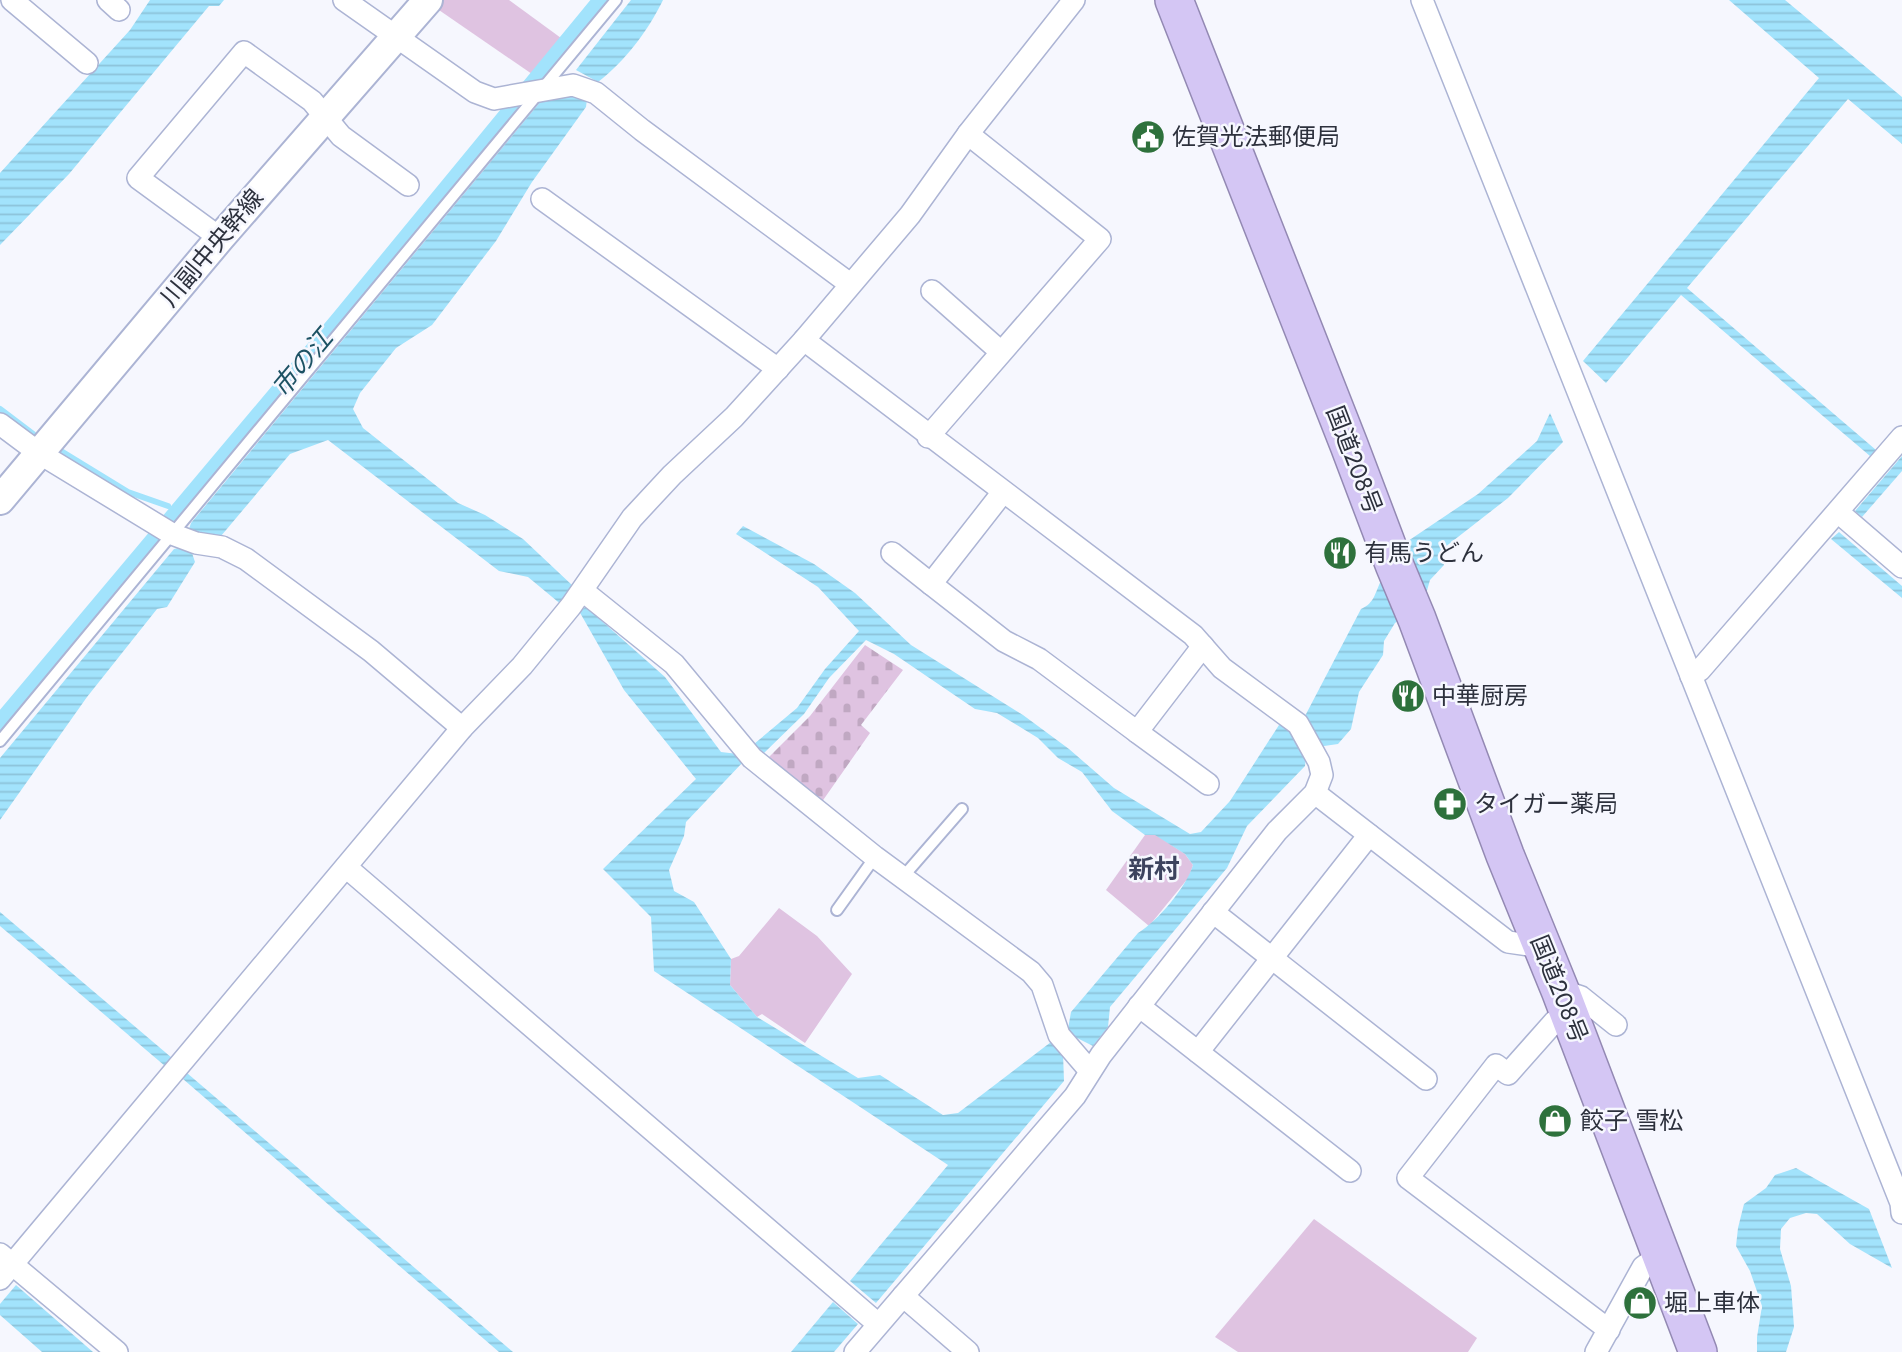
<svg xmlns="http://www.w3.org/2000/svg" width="1902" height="1352" viewBox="0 0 1902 1352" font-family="Jost,'Noto Sans JP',sans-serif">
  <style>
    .green { fill: #dfc3e1 }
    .cemetery { fill: url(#cemetery-stones) }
    .water { fill: url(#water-rules) }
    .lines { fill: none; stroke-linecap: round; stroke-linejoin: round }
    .stream { stroke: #a2e3fc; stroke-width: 6 }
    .canal { stroke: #a2e3fc; stroke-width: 21 }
    .service-casing { stroke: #acb4d4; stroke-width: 14 }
    .minor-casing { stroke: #acb4d4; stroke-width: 24 }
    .tertiary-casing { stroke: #acb4d4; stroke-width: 32 }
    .trunk-casing { stroke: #9389b3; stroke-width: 40 }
    .service { stroke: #fff; stroke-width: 10 }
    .minor { stroke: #fff; stroke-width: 21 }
    .tertiary { stroke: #fff; stroke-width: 28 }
    .trunk { stroke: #d4c6f4; stroke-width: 37 }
    .labels { text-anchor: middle; stroke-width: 5; stroke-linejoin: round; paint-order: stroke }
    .poi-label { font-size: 24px; fill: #2d313d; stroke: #f6f7fe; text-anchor: start }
    .street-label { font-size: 24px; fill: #2d313d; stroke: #f6f7fe }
    .water-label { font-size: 26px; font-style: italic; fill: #1d5264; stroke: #f6f7fe }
    .neighbourhood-label { font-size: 26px; font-weight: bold; fill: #3d435e; stroke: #f6f7fe }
  </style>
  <defs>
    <pattern id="cemetery-stones" width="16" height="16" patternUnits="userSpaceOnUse" patternTransform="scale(1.75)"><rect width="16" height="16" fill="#dfc3e1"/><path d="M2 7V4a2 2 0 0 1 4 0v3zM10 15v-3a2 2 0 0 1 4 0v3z" fill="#c0a8c2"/></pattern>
    <pattern id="water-rules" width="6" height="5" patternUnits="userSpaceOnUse" patternTransform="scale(1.75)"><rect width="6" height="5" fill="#a2e3fc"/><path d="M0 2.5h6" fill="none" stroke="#8cc3d9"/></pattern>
  </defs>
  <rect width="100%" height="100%" fill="#f6f7fe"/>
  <g class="green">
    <polygon points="443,0 509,0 561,38 532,74 436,8"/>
    <polygon points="1155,834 1185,854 1193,865 1189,877 1149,926 1106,890 1145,835"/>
    <polygon points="779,908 817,936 852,974 805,1043 762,1014 757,1017 730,985 731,959 739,956"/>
    <polygon points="1314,1219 1477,1338 1468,1352 1238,1352 1215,1337"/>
  </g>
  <polygon class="cemetery" points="865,645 903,670 861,725 870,733 819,806 765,761 810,716"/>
  <g class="water">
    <polygon points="150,0 224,0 219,6 209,6 69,174 0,245 0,173 130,30"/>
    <path d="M 631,0 L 663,0 C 648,31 625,61 598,82 L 576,70 Z"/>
    <polygon points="1729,0 1785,0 1902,97 1902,144 1848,99 1687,288 1876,450 1870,456 1681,295 1606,383 1583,361 1819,78"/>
    <polygon points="574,94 587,99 586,107 532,182 496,241 432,325 396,348 360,393 353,409 363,428 458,503 485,515 523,539 573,586 563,606 528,577 499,571 328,440 290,454 221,536 196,533 189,529 191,523 541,101"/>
    <path d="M 1550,413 L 1563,442 L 1508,498 L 1440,551 L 1444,565 L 1430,580 L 1424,601 L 1395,623 L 1384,641 L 1383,655 L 1359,692 L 1351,729 L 1338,744 L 1324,746 L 1306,756 L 1305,766 L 1247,826 L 1227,868 L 1110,1007 L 1108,1027 L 1093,1046 L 1077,1038 L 1063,1053 L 1064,1081 L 876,1303 L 850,1281 L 948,1165 L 654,971 L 651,917 L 603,869 L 696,779 L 624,690 L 579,611 L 586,607 L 665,677 L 721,752 L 738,754 L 744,761 L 686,822 L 684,836 L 669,870 L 674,891 L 694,902 L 731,959 L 730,985 L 757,1017 L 858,1078 L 880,1075 L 943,1115 L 958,1113 L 1068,1029 L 1071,1012 L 1138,933 C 1158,921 1187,886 1193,865 L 1185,854 L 1155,835 L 1145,835 L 1112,811 L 1082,772 L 1058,758 L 1038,738 L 997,713 L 975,709 L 894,654 L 866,640 L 829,678 L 804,714 L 764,753 L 754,744 L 797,708 L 825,669 L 859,631 L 818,587 L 736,534 L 743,526 L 814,564 L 855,593 L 911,645 L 1023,715 L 1069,749 L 1114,788 L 1190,834 L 1201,832 L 1230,801 L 1279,725 L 1288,726 L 1305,716 L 1361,609 C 1375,603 1375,592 1381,581 C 1387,572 1398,563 1405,554 L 1405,543 L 1478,494 L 1537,441 Z"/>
    <polygon points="1902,456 1902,471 1862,517 1855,511"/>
    <polygon points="1839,532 1902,586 1902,598 1831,539"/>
    <polygon points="179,548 192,553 195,562 167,607 157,609 87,697 0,820 0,758 174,549"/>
    <polygon points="0,912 172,1058 165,1066 0,926"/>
    <polygon points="187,1073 513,1352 499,1352 183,1079"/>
    <polygon points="1796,1168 1869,1209 1892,1268 1850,1244 1817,1214 1806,1213 1790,1218 1781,1229 1780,1249 1791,1286 1794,1327 1786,1352 1757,1352 1757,1337 1762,1306 1750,1271 1736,1246 1738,1228 1744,1204 1766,1188 1775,1175"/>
    <polygon points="16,1285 93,1352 42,1352 0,1315 0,1304"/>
    <polygon points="833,1302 858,1324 834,1352 791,1352"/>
  </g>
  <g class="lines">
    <g class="stream">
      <polyline points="0,409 33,434"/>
      <polyline points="61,451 128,492 168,506"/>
    </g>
    <polyline class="canal" points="0,726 342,319 604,0"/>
    <g class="service-casing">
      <g id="service">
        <polyline points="0,741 616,0"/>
        <polyline points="902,878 962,809"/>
        <polyline points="837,910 875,857"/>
      </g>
    </g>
    <g class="minor-casing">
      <g id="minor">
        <polyline points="12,0 87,63"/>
        <polyline points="108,0 119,10"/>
        <polyline points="344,0 475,92 494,99 573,85 596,93 642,130 850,284"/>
        <polyline points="1422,0 1901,1203 1902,1213"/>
        <polyline points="542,199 778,369"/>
        <polyline points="220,238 138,178 244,52 312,101 341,136 408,185"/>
        <polyline points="932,291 1001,352"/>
        <polyline points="804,340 1193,635 1222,668 1298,724 1319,762 1322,775 1315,793 1277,831 1101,1055 1075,1096 855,1352"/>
        <polyline points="0,424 39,453 172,534 196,543 222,547 246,559 371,651 462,728"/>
        <polyline points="928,437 1100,239 968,134"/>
        <polyline points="1003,492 931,584 1004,641 1039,659 1137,732 1203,646"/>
        <polyline points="1838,512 1902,567"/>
        <polyline points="892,553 931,584"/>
        <polyline points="583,591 674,664 752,758 875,857 1031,972 1042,985 1059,1035 1090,1071"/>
        <polyline points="1691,676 1700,670 1902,437"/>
        <polyline points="1137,732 1208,784"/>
        <polyline points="1315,793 1508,942 1542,947"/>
        <polyline points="346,867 878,1324"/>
        <polyline points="1213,912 1426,1079"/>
        <polyline points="1560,990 1581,997 1616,1025"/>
        <polyline points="1139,1006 1350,1171"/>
        <polyline points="1570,1018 1555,1021 1508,1074 1496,1065 1408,1178 1609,1330"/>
        <polyline points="1198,1052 1369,835"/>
        <polyline points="0,1254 117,1352"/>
        <polyline points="0,1279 462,728 522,666 571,606 632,518 672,475 734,417 804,340 910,215 968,134 1074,0"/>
        <polyline points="903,1296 968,1352"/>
        <polyline points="1596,1352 1643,1267 1661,1254"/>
      </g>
    </g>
    <g class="tertiary-casing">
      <polyline id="tertiary" points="0,500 220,238 428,0"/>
    </g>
    <g class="trunk-casing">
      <polyline id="trunk" points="1174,0 1349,445 1394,564 1417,619 1505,855 1560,990 1698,1352"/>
    </g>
    <use href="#service" class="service"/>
    <use href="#minor" class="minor"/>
    <use href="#tertiary" class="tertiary"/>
    <use href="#trunk" class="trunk"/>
  </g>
  <defs>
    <g id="civic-disc" transform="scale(1.75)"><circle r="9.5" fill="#2e713c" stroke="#f6f7fe"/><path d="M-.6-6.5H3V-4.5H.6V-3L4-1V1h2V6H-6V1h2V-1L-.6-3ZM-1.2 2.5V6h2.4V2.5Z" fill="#fff"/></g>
    <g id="restaurant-disc" transform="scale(1.75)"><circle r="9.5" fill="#2e713c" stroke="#f6f7fe"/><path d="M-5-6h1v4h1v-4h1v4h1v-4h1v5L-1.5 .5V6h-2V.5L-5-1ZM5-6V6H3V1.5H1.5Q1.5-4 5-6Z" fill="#fff"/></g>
    <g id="pharmacy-disc" transform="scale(1.75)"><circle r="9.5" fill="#2e713c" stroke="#f6f7fe"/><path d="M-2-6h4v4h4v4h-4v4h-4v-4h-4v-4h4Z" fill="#fff"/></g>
    <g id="shop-disc" transform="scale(1.75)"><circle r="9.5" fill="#2e713c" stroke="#f6f7fe"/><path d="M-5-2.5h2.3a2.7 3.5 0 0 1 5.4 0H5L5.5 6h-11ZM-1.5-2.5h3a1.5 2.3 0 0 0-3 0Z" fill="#fff"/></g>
  </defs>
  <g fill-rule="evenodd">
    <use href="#civic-disc" x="1148" y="137"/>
    <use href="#restaurant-disc" x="1340" y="553"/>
    <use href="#restaurant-disc" x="1408" y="696"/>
    <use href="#pharmacy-disc" x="1450" y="804"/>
    <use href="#shop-disc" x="1555" y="1121"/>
    <use href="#shop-disc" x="1640" y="1303"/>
  </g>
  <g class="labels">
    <g class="poi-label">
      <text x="1172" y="145">佐賀光法郵便局</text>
      <text x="1364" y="561">有馬うどん</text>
      <text x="1432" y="704">中華厨房</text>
      <text x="1474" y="812">タイガー薬局</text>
      <text x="1580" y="1129">餃子 雪松</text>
      <text x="1664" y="1311">堀上車体</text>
    </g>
    <g class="street-label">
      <text transform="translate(212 248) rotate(-50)" y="8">川副中央幹線</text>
      <text transform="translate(1354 460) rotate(69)" y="8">国道208号</text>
      <text transform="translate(1559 989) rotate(68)" y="8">国道208号</text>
    </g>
    <g class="water-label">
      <text transform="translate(302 363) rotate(-50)" y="9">市の江</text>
    </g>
    <g class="neighbourhood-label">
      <text x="1154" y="878">新村</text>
    </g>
  </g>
</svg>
